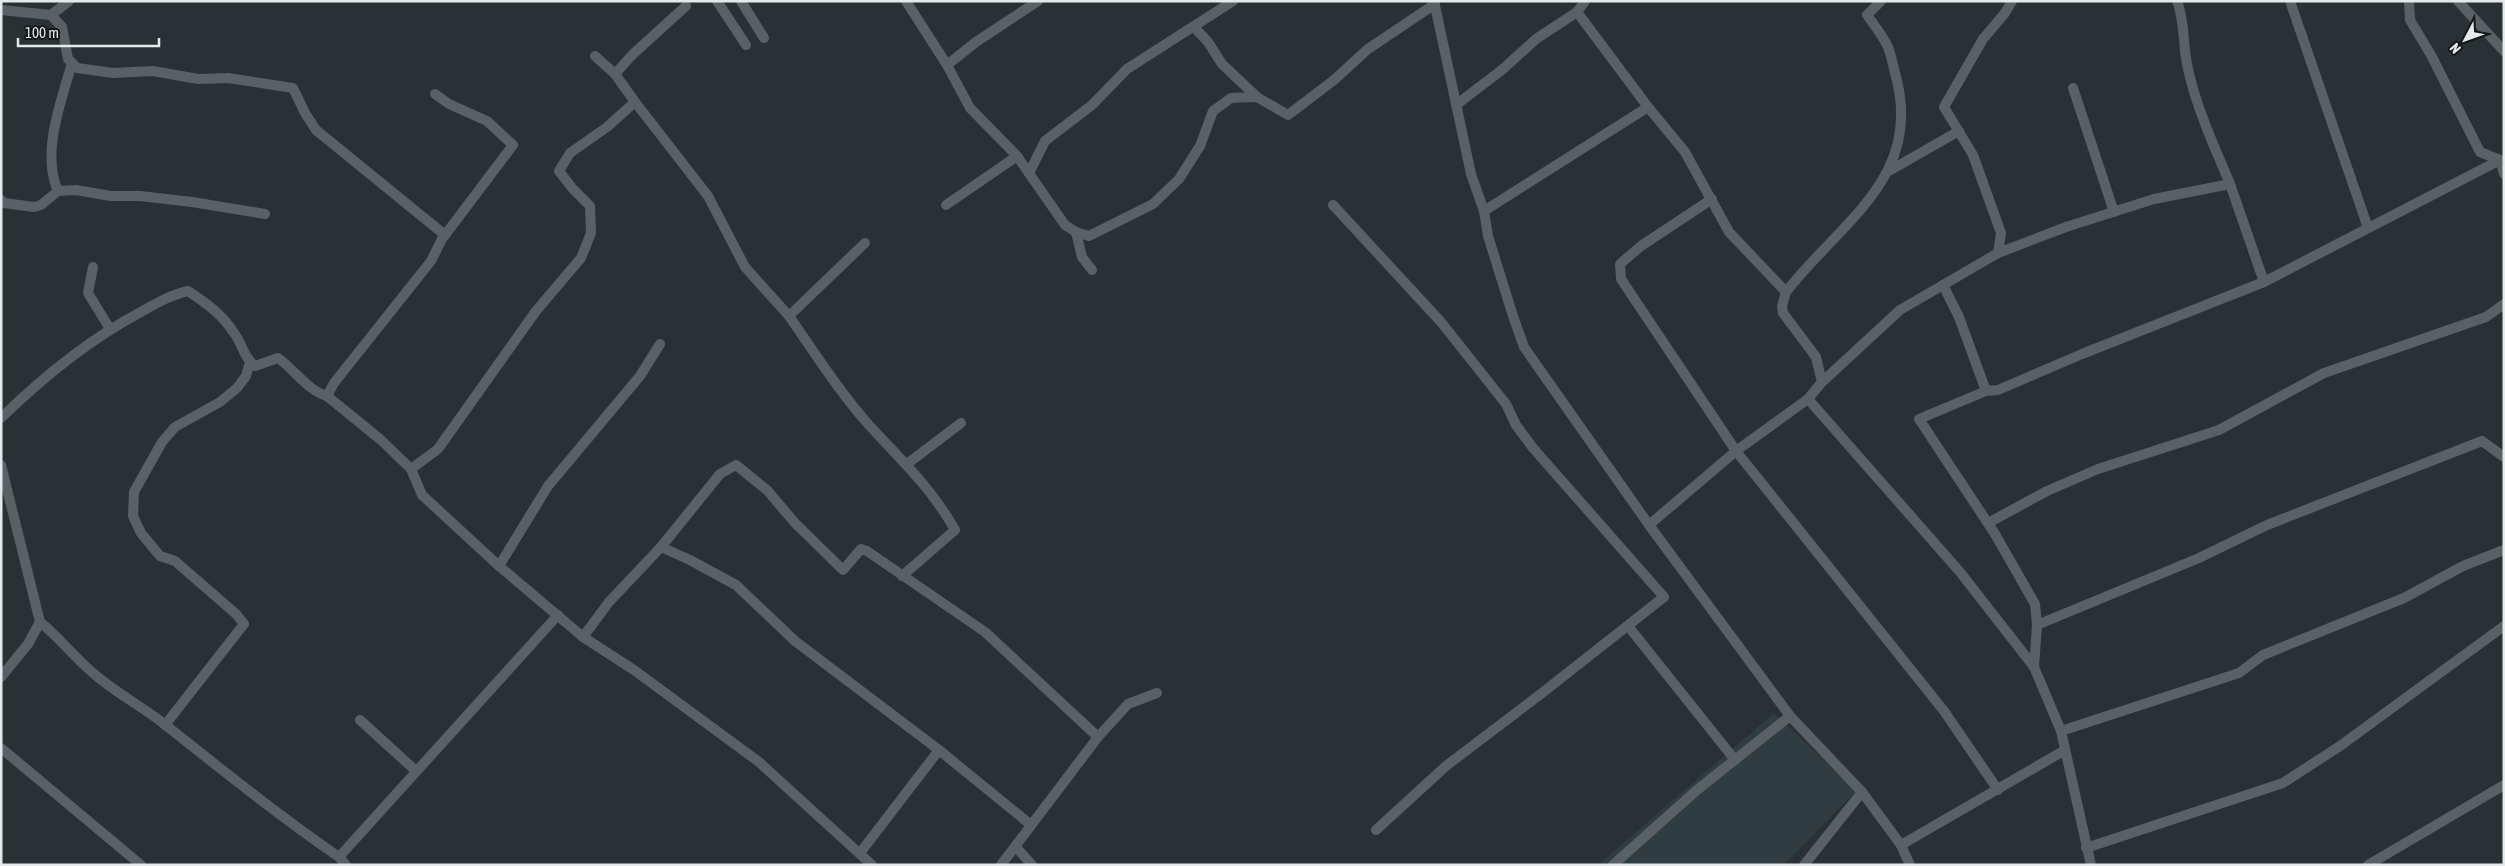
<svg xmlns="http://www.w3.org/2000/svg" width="2505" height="866" viewBox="0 0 2505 866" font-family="'Asap Condensed',sans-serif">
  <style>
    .built { fill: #2f3d43 }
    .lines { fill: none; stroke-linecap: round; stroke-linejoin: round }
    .street { stroke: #596165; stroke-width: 10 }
  </style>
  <rect width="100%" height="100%" fill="#2a3134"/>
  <polygon class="built" points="1774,713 1856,791 1784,865 1598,865"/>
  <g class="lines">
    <g class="street">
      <polyline points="717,1 746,45"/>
      <polyline points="741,1 764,38"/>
      <polyline points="906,1 947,65 970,108 1017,156 1065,225 1076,232 1089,236 1153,204 1179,179 1200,146 1213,111 1231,98 1257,97 1288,115 1334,80 1368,49 1435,4"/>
      <polyline points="1434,1 1471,174 1484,211 1488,236 1513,316 1524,347 1649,525 1790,716 1862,792 1901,845 1910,865"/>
      <polyline points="2012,1 2005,13 1983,39 1944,107 1973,155 2001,233 1998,253 1943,285 1959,317 1986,391 1919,419 1995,534 2035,604 2037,625 2034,667 2061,731 2091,865"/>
      <polyline points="2290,1 2368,228"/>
      <polyline points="2458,1 2504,51"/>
      <polyline points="1,10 51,15 62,27 68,59 77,68 113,73 153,71 198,79 228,78 293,88 305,113 316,130 445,235"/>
      <polyline points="51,15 69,1"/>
      <polyline points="1194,27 1208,42 1222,64 1257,97"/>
      <polyline points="595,56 615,74"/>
      <polyline points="947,65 976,42 1038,1"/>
      <polyline points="2073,88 2114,212"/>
      <polyline points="435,94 449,104 487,121 513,145 442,239 431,261 334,383 327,396 381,440 411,469 422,495 499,566 583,637 634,670 759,762 872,865"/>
      <polyline points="635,102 708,196 745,267 789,316"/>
      <polyline points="1456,105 1503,69 1536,39 1577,12 1585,1"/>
      <path d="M 1648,107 L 1685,152 L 1729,232 L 1786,292 C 1841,221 1925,177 1895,73 C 1893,64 1891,55 1888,47 C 1883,36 1874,25 1867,15 L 1881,1"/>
      <polyline points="2500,160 2504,174"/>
      <polyline points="1889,171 1959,131"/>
      <polyline points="1029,173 1045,141 1092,105 1127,69 1233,1"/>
      <polyline points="2230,184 2264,282 2500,160 2480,152 2431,55 2410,20 2409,1"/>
      <path d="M 58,191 C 41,153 61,102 72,63"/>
      <polyline points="1712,199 1641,246 1620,264 1621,279 1736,451 1944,711 1998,790"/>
      <polyline points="1,200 4,203 34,207 41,205 58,191 76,190 111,196 140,196 192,202 265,214"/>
      <polyline points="946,205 1017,156"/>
      <polyline points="1333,205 1441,322 1506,404 1516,425 1533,448 1664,597 1542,693 1446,766 1376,830"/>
      <polyline points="1484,211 1648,107 1577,12"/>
      <polyline points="1076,232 1082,257 1092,270"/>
      <path d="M 865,243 L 789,316 C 814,352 839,391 868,424 C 901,460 931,487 955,530 L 902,576"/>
      <path d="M 1998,253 L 2066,227 L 2154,199 L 2230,184 C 2215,148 2198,112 2189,73 C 2182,49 2186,24 2177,1"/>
      <polyline points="93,267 88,293 110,329"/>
      <polyline points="1822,382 1900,310 1943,285"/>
      <polyline points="1986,391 1998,390 2082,354 2264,282"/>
      <polyline points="1808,399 1960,572 2034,667"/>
      <path d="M 1,418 C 43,377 87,341 139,313 C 155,304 170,295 188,291 C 206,303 222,314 234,333 C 242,343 244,358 255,366 L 278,358 C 294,369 308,391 327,396"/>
      <polyline points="907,464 961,423"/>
      <path d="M 1,465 L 40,622 C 59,637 74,657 92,672 C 114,692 140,705 163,723 C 221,769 278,815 339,857 L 346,865"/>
      <polyline points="411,469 438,449 536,311 581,258 591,233 590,206 573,189 559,171 570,153 607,127 635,102 615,74 632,55 686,6"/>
      <polyline points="1988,523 2047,491 2098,469 2219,430 2324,373 2486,317 2504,304"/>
      <polyline points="1649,525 1736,451 1808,399 1822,382 1816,357 1783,313 1782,306 1786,292"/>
      <polyline points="661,547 720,474 736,465 767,490 795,523 843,570 861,549 867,551 985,632 1098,737"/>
      <polyline points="499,566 548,486 640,376 660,344"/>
      <polyline points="2037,625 2199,558 2267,525 2482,441 2504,457"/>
      <polyline points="1628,626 1735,760"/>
      <polyline points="583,637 609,602 661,547 690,560 736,585 795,641 939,750 1031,825"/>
      <polyline points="1,677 28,644 40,622"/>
      <polyline points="360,720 416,771"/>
      <polyline points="165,725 244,624 236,614 175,561 160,556 141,533 133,516 134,492 162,442 175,427 220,402 237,388 246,376 250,362"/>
      <polyline points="2061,731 2239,673 2263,655 2404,598 2463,566 2504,550"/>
      <polyline points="1,748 141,865"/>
      <polyline points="1901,845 2065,750"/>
      <polyline points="1016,847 1032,865"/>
      <polyline points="2086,848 2283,783 2340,746 2504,626"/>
      <polyline points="860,853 939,750"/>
      <polyline points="339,857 558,615"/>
      <polyline points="1001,865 1098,737 1128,704 1157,693"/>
      <polyline points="1613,865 1697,790 1790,716"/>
      <polyline points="1804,865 1862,792"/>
      <polyline points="2368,865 2504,785"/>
    </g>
  </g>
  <rect width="2505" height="866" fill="none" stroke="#e5e9eb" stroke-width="5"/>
  <g transform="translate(2465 40) rotate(229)" stroke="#15181a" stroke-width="4" paint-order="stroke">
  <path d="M0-4L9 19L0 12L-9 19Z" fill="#e5e9eb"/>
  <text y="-8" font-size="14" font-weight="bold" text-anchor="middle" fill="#e5e9eb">N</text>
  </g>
  <path d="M18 38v8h141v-8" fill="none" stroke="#e5e9eb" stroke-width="2.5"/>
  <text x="25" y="38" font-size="15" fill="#e5e9eb" stroke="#15181a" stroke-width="4" paint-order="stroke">100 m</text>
</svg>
